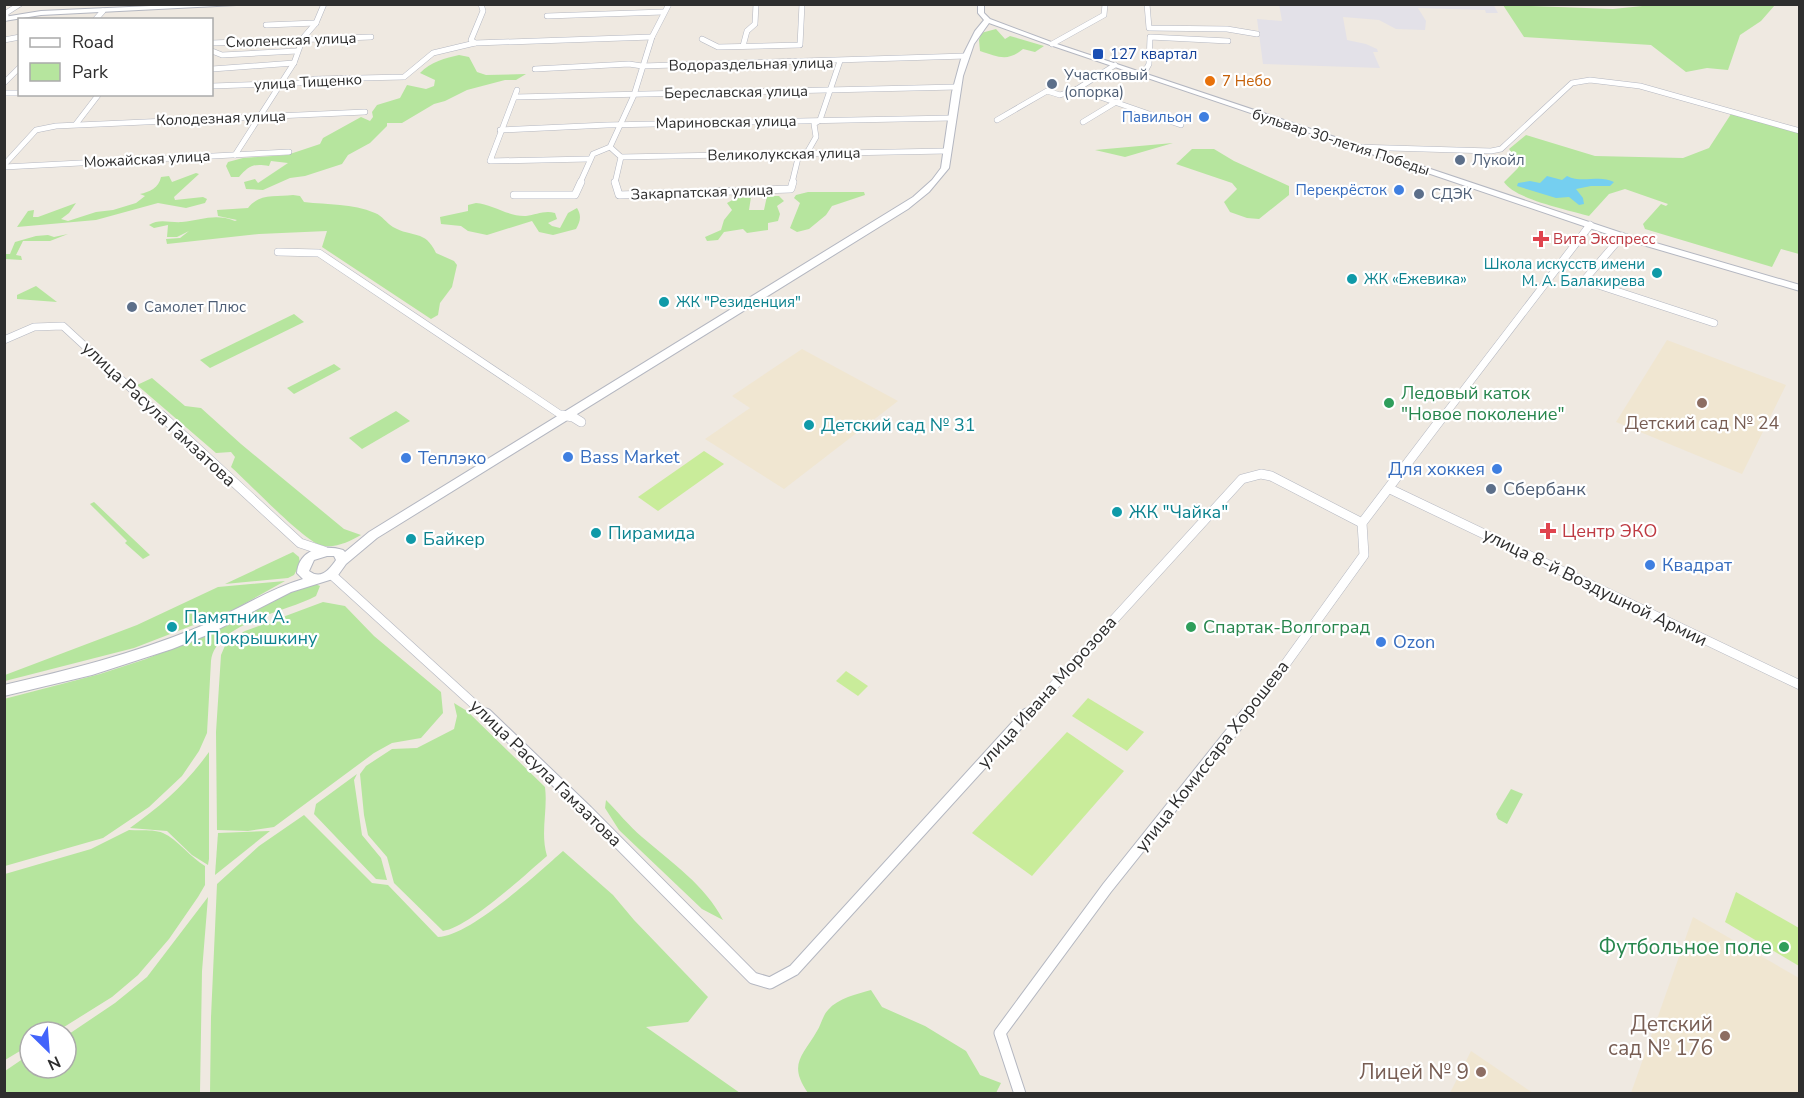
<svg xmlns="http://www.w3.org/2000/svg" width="1804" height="1098" viewBox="0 0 1804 1098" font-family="'Nunito Sans',sans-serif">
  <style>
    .industrial { fill: #e3e1e8 }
    .education { fill: #f0e6d1 }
    .green { fill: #b6e59e }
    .pitch { fill: #c9ec9a }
    .water { fill: #75cff0 }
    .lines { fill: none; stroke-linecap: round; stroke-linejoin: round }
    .minor-far3-casing { stroke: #b4b7c1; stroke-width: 6 }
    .minor-far2-casing { stroke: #b4b7c1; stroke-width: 8 }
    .minor-far1-casing { stroke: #b4b7c1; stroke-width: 10 }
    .minor-casing { stroke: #b4b7c1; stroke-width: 13 }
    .secondary-casing { stroke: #b4b7c1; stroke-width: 2 }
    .minor-far3 { stroke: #fff; stroke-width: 5 }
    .minor-far2 { stroke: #fff; stroke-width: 7 }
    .minor-far1 { stroke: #fff; stroke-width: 9 }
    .minor { stroke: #fff; stroke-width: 11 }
    .secondary { fill: #fff; fill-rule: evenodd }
    .transit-dot { fill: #1a4fb4; stroke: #fff; stroke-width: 2 }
    .food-dot { fill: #e8710a; stroke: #fff; stroke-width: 2 }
    .service-dot { fill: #5c6f8a; stroke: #fff; stroke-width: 2 }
    .shop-dot { fill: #3f7fe0; stroke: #fff; stroke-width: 2 }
    .health-dot { fill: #e0444e; stroke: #fff; stroke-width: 2 }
    .culture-dot { fill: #0f9aa8; stroke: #fff; stroke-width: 2 }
    .leisure-dot { fill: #2e9e5b; stroke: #fff; stroke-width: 2 }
    .education-dot { fill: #8d6e63; stroke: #fff; stroke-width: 2 }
    .labels { text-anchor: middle; stroke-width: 4.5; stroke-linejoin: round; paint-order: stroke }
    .far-street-label { font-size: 15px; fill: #2e2e2e; stroke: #fff }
    .far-transit-label { font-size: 15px; fill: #164399; stroke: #fff; text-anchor: start }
    .far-service-label { font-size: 15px; fill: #4e5e75; stroke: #fff; text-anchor: start }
    .far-food-label { font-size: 15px; fill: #c56008; stroke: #fff; text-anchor: start }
    .far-shop-label { font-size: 15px; fill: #366cbe; stroke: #fff; text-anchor: end }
    .far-health-label { font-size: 15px; fill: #be3a42; stroke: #fff; text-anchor: start }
    .far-culture-label { font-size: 15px; fill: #0d838f; stroke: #fff; text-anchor: start }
    .leisure-label { font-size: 18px; fill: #27864d; stroke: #fff; text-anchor: start }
    .street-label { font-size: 18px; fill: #2e2e2e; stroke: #fff }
    .education-label { font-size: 18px; fill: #785e54; stroke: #fff }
    .culture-label { font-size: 18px; fill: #0d838f; stroke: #fff; text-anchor: start }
    .shop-label { font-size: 18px; fill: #366cbe; stroke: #fff; text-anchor: start }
    .service-label { font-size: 18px; fill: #4e5e75; stroke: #fff; text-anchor: start }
    .health-label { font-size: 18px; fill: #be3a42; stroke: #fff; text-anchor: start }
    .near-leisure-label { font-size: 21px; fill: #27864d; stroke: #fff; text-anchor: end }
    .near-education-label { font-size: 21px; fill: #785e54; stroke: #fff; text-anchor: end }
  </style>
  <rect width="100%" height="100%" fill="#efe9e1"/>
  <polygon class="industrial" points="1279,4 1493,4 1498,13 1486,13 1485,10 1418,8 1426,21 1425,30 1396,29 1379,20 1343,17 1347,40 1366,44 1377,49 1378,52 1373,52 1380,68 1263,64 1257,19 1282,21"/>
  <g class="education">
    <polygon points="1667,340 1786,385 1742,474 1616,422"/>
    <polygon points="802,349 898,401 784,489 705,439 750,408 732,396"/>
    <polygon points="1693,917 1799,978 1799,1093 1631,1093"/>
    <polygon points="1471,1051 1533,1093 1450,1093"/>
  </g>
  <g class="green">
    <polygon points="1662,4 1775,5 1761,21 1740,35 1728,70 1707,68 1686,72 1651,45 1524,37 1503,5 1613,9"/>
    <path d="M 996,29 L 1005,39 L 1010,36 L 1044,46 L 1035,52 L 1023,49 C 1008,62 998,57 980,51 L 979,40 L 981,33 Z"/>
    <path d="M 459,55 L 469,57 L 477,72 L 486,75 L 526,74 L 516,80 L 505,80 L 467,90 L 445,101 L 434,104 L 402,123 L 387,123 L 387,126 L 370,143 L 348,155 L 342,164 L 305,176 L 290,178 L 263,190 L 246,189 L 244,182 L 255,179 L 258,183 L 288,163 L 271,161 L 269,166 C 253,163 249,166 239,177 L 231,177 L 226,166 L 228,162 L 243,158 L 287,155 L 320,144 L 323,138 L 361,117 L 370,121 L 373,117 L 372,112 L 377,105 L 400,98 L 407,85 L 426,89 L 434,86 L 435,80 L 420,73 C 430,62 446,58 459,55 Z"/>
    <path d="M 1731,114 L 1799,133 L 1799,254 L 1781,249 L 1772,267 L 1645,229 L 1643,224 L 1661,204 L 1666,206 L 1668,204 L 1625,189 L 1609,194 L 1589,216 C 1569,210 1514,199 1504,182 L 1518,168 L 1520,163 L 1509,149 L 1526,135 L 1595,156 L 1683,158 L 1709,148 Z"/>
    <polygon points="1173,143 1125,157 1095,150"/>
    <polygon points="1192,149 1214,149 1234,161 1289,186 1289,195 1259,219 1247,218 1230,212 1224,202 1237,189 1232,183 1176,164"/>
    <path d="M 196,173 L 199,174 L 174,197 L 175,200 L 203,197 L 207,199 L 205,203 L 186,208 L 158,203 L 96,220 L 17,227 L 28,211 L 34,210 L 33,217 L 38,217 L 76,203 L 69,213 L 61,219 L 68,221 L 96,212 L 113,210 L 136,203 L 145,196 L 140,194 C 149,192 159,188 161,177 L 169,176 L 172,182 Z"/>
    <polygon points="808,192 864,192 865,195 832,206 826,215 809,229 797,232 790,228 800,203 794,198 796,195"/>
    <path d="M 293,195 L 300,196 L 304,202 C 328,205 352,203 375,213 C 383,216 386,223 393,227 C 412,238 425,229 436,253 L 454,261 L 457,265 L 452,287 L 440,303 L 438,315 L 431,319 L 322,247 L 327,231 L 259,234 L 167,244 L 166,239 L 180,238 L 189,231 L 177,237 L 167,237 L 168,225 L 154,228 L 149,225 C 159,218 170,223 182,222 C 201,220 216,213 235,221 L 237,220 L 218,216 L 217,210 L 248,208 C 259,193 276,197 293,195 Z"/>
    <polygon points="767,196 779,196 784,201 777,206 780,214 778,221 768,223 768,230 747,233 743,229 724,232 718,240 707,241 705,237 721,230 724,220 732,210 727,203 736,198 751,197 749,210 764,210"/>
    <path d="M 476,203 C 492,204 509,217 526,216 C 536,215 544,210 555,213 L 557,219 L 548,223 L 552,226 L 560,228 L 568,213 L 577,208 C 582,216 580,222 576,229 L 553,235 L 539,232 L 532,221 L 487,235 L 468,231 L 461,226 L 441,224 L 440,217 L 468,211 L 468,205 Z"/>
    <polygon points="68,234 50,241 23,241 16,255 21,256 22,260 5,259 5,244 6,254 10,254 15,242 36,236 48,235 54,237"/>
    <polygon points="36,286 57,302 17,299 17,295"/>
    <polygon points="294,314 304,322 210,368 200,360"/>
    <polygon points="334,364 341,369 294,394 287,388"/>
    <path d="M 152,378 L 185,406 L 201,408 L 241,444 L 344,529 L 361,535 C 349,542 334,549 320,545 C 302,539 248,482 231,467 L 235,457 L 231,452 L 216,453 L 137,385 Z"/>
    <polygon points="396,411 410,421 362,449 349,438"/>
    <polygon points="94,502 150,555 143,559 125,543 127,541 90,504"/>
    <polygon points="293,552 299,557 300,564 294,575 288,578 225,584"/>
    <polygon points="285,581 235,609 134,648 5,681 5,675 137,625 218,587"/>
    <path d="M 313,583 L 320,586 L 316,596 C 287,612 215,623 211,661 L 207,733 L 199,751 L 182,776 L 149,807 L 103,838 L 5,866 L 4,699 L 100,674 L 146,659 L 231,624 L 296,589 Z"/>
    <polygon points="323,602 345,606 374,636 441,692 443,713 421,738 392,743 374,753 274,827 248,831 217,830 216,732 221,655 227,641 245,631"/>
    <path d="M 454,703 L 467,711 L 545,787 C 548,810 540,833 547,856 C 526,874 468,928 443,931 L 394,883 L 387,857 L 368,835 L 364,815 L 360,774 L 366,766 L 392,749 L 417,748 L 454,729 L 457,716 Z"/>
    <path d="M 209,752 L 209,859 L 208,865 L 192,855 L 167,831 L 130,828 C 161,806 187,783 209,752 Z"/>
    <polygon points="357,774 354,780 362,835 381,858 387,880 376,879 314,814 316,804"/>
    <polygon points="1511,789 1523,794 1507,824 1498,819 1496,814"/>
    <path d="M 606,800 C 618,812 629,826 642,837 C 672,863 705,885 723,920 L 702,909 L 619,830 L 605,808 Z"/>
    <path d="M 304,815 L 372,883 L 388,885 L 438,937 C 469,937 538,873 563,851 L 613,895 L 634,920 L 708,997 L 688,1022 L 646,1027 L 740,1093 L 210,1093 L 211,1017 L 217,884 L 259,846 Z"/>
    <path d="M 129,830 C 140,831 153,829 163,833 C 177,839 191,858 205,866 L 205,885 L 198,897 L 169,939 L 138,975 L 112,997 L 56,1032 L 30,1032 L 30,1045 L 5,1060 L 5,874 L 91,849 Z"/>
    <polygon points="270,831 215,875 218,833"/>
    <polygon points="208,897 202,971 200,1093 5,1093 5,1071 30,1054 30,1068 66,1068 66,1036 115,1003 147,977"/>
    <path d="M 871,990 L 882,1007 L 925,1026 L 966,1051 L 980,1075 L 1001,1083 L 996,1093 L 808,1093 C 788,1064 802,1057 817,1031 C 821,1025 823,1015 828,1010 C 838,998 857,994 871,990 Z"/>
  </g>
  <g class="pitch">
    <polygon points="704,451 724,464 658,511 638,497"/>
    <polygon points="846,671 868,686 858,696 836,681"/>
    <polygon points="1088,698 1144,732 1127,751 1072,716"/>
    <polygon points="1067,732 1124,771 1032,876 972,833"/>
    <polygon points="1736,892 1799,928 1799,966 1725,922"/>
  </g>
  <path class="water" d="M 1547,176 L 1562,180 L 1567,176 C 1583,184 1599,174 1614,182 L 1610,186 L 1591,186 L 1576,189 L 1583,198 L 1584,204 L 1579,205 L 1569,197 L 1556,198 L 1517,186 L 1518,183 L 1530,181 L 1540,183 Z"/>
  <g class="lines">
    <g class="minor-far3-casing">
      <g id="minor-far3">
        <polyline points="1147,4 1149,28 1227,29 1257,34"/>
        <polyline points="547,16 663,12"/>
        <polyline points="6,18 6,13 20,4"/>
        <polyline points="95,20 103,11"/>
        <polyline points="266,25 316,23"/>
        <polyline points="702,39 718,47 800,45 802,4"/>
        <polyline points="4,40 20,37"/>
        <polyline points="212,43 371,37"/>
        <polyline points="475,43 471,40 483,11 481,4"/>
        <polyline points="1052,44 1104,15 1105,4"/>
        <polyline points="743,46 747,31 755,24 756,4"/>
        <polyline points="212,51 222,55 297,51"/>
        <polyline points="1115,65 1077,89 1181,125"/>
        <polyline points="212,69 294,63"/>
        <polyline points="535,69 629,64 642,66 966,56"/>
        <polyline points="1143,75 1149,64 1150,37 1228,41"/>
        <polyline points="4,83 20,67"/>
        <polyline points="212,86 299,83 315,79 404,77 433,53 475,43 652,37"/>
        <polyline points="517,90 490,161 589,159"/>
        <polyline points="4,93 20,93"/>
        <polyline points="515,97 957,87"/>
        <polyline points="997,120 1047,91 1060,95 1077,89"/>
        <polyline points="1083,122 1116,102"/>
        <polyline points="76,124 99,94"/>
        <polyline points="500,130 607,125 952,118"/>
        <polyline points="1356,147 1491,151 1501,149 1572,83 1590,80 1640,86 1800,131"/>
        <polyline points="235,155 294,63 303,38 316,23 324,4"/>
        <polyline points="621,157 947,151"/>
        <polyline points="4,165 36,130 56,126 365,112"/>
        <polyline points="4,167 289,152"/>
        <polyline points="580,183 593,154 610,147"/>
        <polyline points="615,183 621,157 610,147 634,95 652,37 669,4"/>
        <polyline points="792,183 799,154 808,151 816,137 814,124 820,120 840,61"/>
      </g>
    </g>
    <g class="minor-far2-casing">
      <g id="minor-far2">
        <polyline points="615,182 619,195 791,189 793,182"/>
        <polyline points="514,195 575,195 581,182"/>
        <polyline points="1622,236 1586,278 1592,283 1714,323"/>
        <polyline points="278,252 319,253 564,417"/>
        <polyline points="4,340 34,327 63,326 162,417"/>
        <polyline points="1443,417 1590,225"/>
      </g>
    </g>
    <g class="minor-far1-casing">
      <g id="minor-far1">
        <polyline points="161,415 300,543 324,551"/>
        <polyline points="562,415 573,417 581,422"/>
        <polyline points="1390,489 1800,685"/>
        <polyline points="332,575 487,716"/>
        <polyline points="1026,716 1242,479 1261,474 1271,476 1362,523"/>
        <polyline points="1245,716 1279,673 1364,555 1362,523 1444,415"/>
      </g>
    </g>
    <g class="minor-casing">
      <g id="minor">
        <polyline points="486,714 587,811 753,978 770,983 794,970 1027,714"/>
        <polyline points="1020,1094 1000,1033 1107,888 1246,714"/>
      </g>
    </g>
    <g class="secondary-casing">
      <g id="secondary">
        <polygon points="195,4 256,4 41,15 4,21 4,17 41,11"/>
        <path d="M 978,4 L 984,4 L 984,13 L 990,19 L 1054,43 L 1625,234 L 1800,285 L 1800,291 L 1619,238 L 1050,45 L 989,23 L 974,44 L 963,76 L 949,168 L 929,192 L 908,209 L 377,538 L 346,564 L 336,578 L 291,592 L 207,635 L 172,649 L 92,675 L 4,696 L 4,685 C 69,670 132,654 194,629 C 231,614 264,591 303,579 L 297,573 C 299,549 323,544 343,550 L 345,552 L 369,532 L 913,197 L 932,180 L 941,168 L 952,92 L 961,59 L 975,31 L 984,20 L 978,13 ZM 327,556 L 334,556 L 336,560 C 329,570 321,580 309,571 L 314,560 Z"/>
      </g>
    </g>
    <use href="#minor-far3" class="minor-far3"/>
    <use href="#minor-far2" class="minor-far2"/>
    <use href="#minor-far1" class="minor-far1"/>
    <use href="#minor" class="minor"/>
    <use href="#secondary" class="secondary"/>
  </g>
  <rect class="transit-dot" x="1092" y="48" width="12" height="12" rx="3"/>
  <circle class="food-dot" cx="1210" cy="81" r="6"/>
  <g class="service-dot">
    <circle cx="1052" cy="84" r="6"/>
    <circle cx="1460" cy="160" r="6"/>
    <circle cx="1419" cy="194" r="6"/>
    <circle cx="132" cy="307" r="6"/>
    <circle cx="1491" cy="489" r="6"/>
  </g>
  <g class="shop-dot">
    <circle cx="1204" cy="117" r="6"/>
    <circle cx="1399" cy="190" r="6"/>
    <circle cx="568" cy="457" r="6"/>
    <circle cx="406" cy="458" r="6"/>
    <circle cx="1497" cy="469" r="6"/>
    <circle cx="1650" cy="565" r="6"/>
    <circle cx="1381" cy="642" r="6"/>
  </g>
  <g class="health-dot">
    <path d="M1538 230h6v6h6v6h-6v6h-6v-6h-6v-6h6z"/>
    <path d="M1545 522h6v6h6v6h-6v6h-6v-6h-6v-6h6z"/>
  </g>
  <g class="culture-dot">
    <circle cx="1657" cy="273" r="6"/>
    <circle cx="1352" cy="279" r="6"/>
    <circle cx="664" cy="302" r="6"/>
    <circle cx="809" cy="425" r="6"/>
    <circle cx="1117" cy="512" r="6"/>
    <circle cx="596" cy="533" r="6"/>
    <circle cx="411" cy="539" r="6"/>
    <circle cx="172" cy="627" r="6"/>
  </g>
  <g class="leisure-dot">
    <circle cx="1389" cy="403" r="6"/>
    <circle cx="1191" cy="627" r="6"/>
    <circle cx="1784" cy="947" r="6"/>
  </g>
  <g class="education-dot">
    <circle cx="1702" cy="403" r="6"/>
    <circle cx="1725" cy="1036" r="6"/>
    <circle cx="1481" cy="1072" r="6"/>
  </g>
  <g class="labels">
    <g class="far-street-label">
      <text transform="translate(291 40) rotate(-2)" y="5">Смоленская улица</text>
      <text transform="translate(751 64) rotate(-1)" y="5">Водораздельная улица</text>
      <text transform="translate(308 82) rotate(-3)" y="5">улица Тищенко</text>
      <text transform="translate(736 92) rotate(-1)" y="5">Береславская улица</text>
      <text transform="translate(221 118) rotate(-2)" y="5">Колодезная улица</text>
      <text transform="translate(726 122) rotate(-1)" y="5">Мариновская улица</text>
      <text transform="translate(1341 142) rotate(18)" y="5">бульвар 30-летия Победы</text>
      <text transform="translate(784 154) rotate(-1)" y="5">Великолукская улица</text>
      <text transform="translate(147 159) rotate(-3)" y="5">Можайская улица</text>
      <text transform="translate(702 192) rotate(-2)" y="5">Закарпатская улица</text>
    </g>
    <g class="far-transit-label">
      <text x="1110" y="59">127 квартал</text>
    </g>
    <g class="far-service-label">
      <text x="1064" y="80">Участковый<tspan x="1064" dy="17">(опорка)</tspan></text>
      <text x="1472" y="165">Лукойл</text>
      <text x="1431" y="199">СДЭК</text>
      <text x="144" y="312">Самолет Плюс</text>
    </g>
    <g class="far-food-label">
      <text x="1222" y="86">7 Небо</text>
    </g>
    <g class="far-shop-label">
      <text x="1192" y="122">Павильон</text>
      <text x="1387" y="195">Перекрёсток</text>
    </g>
    <g class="far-health-label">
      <text x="1553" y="244">Вита Экспресс</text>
    </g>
    <g class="far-culture-label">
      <text x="1645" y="269" text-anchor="end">Школа искусств имени<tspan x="1645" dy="17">М. А. Балакирева</tspan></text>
      <text x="1364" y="284">ЖК «Ежевика»</text>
      <text x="676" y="307">ЖК "Резиденция"</text>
    </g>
    <g class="leisure-label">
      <text x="1401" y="399">Ледовый каток<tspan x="1401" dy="21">"Новое поколение"</tspan></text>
      <text x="1203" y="633">Спартак-Волгоград</text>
    </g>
    <g class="street-label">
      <text transform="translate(159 414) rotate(43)" y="6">улица Расула Гамзатова</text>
      <text transform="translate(1595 587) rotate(26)" y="6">улица 8-й Воздушной Армии</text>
      <text transform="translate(1047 692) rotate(-48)" y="6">улица Ивана Морозова</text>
      <text transform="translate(1212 756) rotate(-52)" y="6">улица Комиссара Хорошева</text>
      <text transform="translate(546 773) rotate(44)" y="6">улица Расула Гамзатова</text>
    </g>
    <g class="education-label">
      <text x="1702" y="429">Детский сад № 24</text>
    </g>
    <g class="culture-label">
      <text x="821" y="431">Детский сад № 31</text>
      <text x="1129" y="518">ЖК "Чайка"</text>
      <text x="608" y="539">Пирамида</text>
      <text x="423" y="545">Байкер</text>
      <text x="184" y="623">Памятник А.<tspan x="184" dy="21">И. Покрышкину</tspan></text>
    </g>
    <g class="shop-label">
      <text x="580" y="463">Bass Market</text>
      <text x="418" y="464">Теплэко</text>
      <text x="1485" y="475" text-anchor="end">Для хоккея</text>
      <text x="1662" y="571">Квадрат</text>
      <text x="1393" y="648">Ozon</text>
    </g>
    <g class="service-label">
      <text x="1503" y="495">Сбербанк</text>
    </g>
    <g class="health-label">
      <text x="1562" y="537">Центр ЭКО</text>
    </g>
    <g class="near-leisure-label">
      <text x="1772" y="954">Футбольное поле</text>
    </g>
    <g class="near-education-label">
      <text x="1713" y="1031">Детский<tspan x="1713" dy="24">сад № 176</tspan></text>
      <text x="1469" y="1079">Лицей № 9</text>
    </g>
  </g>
  <rect width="1804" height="1098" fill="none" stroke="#2e2e2e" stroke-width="12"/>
  <rect x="18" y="18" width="195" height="78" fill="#ffffff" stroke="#ababab" stroke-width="1.5"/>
  <rect x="30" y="38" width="30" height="9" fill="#ffffff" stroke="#ababab" stroke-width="1.5"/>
  <text x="72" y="48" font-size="18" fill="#2e2e2e">Road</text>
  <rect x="30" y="63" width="30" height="18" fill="#b6e59e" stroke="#ababab" stroke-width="1.5"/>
  <text x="72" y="78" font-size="18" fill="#2e2e2e">Park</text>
  <g transform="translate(48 1050) rotate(155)"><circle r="28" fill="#ffffff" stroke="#ababab" stroke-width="1.5"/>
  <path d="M0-4.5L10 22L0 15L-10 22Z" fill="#4264fb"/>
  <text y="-9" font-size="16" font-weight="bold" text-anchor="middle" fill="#2e2e2e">N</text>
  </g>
</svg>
